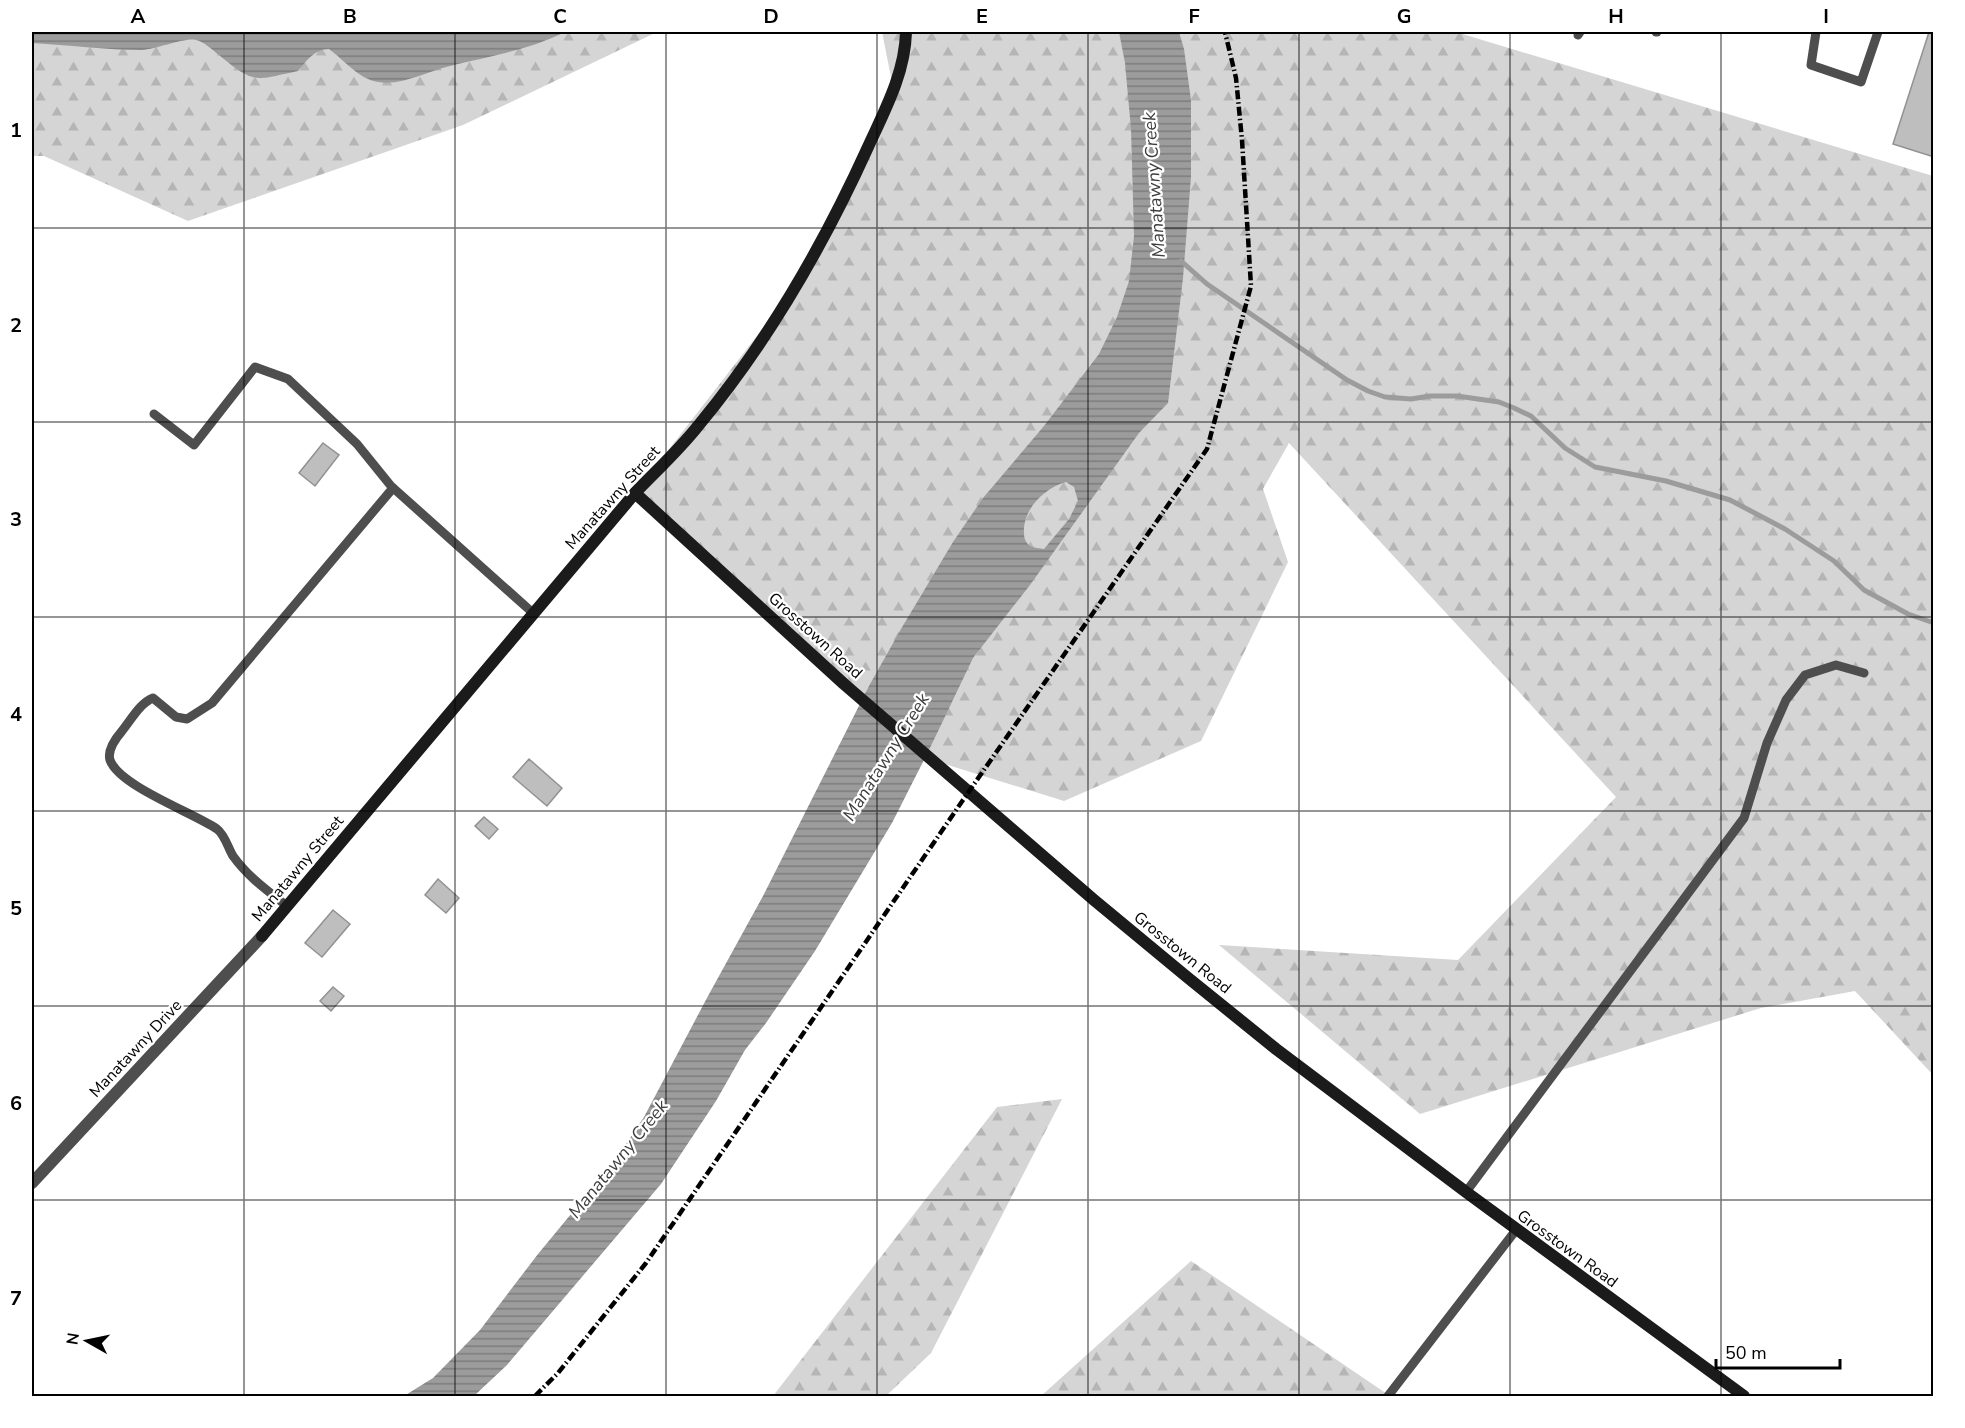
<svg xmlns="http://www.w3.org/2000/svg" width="1965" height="1428" viewBox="0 0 1965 1428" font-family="'Nunito Sans',sans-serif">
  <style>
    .forest { fill: url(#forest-firs) }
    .water { fill: url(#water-rules); fill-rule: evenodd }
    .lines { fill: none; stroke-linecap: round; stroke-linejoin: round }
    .stream { stroke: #9c9c9c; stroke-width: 5 }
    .building { fill: #bebebe; stroke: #929292; stroke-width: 1.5 }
    .lane { stroke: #4e4e4e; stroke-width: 9 }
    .street { stroke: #4e4e4e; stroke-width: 12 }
    .secondary { stroke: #1b1b1b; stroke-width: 12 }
    .rail { stroke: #000; stroke-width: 4.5; stroke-dasharray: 9 3 1.5 3; stroke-linecap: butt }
    .grid { fill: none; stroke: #000; stroke-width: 1.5; stroke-opacity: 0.55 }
    .labels { text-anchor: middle; stroke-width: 4.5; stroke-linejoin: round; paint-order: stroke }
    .street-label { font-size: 16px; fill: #000; stroke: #fff }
    .water-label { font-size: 18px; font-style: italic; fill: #3d3d3d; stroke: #fff }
    .neatline { fill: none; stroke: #000; stroke-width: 2 }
    .grid-label { font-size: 20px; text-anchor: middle; font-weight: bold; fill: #000 }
  </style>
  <defs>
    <pattern id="forest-firs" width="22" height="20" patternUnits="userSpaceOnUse" patternTransform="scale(1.5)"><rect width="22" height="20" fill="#d5d5d5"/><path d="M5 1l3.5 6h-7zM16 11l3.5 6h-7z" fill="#b5b5b5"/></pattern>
    <pattern id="water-rules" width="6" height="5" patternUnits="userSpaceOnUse" patternTransform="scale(1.5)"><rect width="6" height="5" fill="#9c9c9c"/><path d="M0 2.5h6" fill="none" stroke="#7d7d7d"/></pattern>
  </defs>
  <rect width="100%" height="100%" fill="#fff"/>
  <g class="forest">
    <polygon points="32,32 657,32 463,125 188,221 44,156 32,156"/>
    <polygon points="882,32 1456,32 1933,176 1933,1075 1855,991 1761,1008 1420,1114 1219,945 1458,960 1616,797 1289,443 1263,489 1288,562 1201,741 1064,801 935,761 635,493 791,292 894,92"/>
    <polygon points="1062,1099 931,1353 886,1396 773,1396 997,1107"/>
    <polygon points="1191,1261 1390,1396 1041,1396"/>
  </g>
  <g class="water">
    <path d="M 32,32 L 565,32 C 529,50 490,56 450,66 C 428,71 402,86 378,82 C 359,79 344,60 329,49 C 315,49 307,60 298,71 C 255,80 255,85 219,55 C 212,50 205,42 196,40 C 186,37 157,49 142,50 C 106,50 68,45 32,43 Z"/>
    <path d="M 1119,32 L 1179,32 L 1184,49 L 1191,100 L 1191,177 L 1183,278 L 1168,403 L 1139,433 L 1030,585 L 973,658 L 929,750 L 892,823 L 815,951 L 766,1023 L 745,1050 L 716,1101 L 661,1184 L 507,1365 L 474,1396 L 404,1396 L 433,1378 L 480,1330 L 538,1254 L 614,1162 L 644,1117 L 708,996 L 763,896 L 869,686 L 901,629 L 953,542 L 983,498 L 1044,426 L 1099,354 L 1117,317 L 1129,281 L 1134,236 L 1131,129 L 1125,63 ZM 1066,482 L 1074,487 L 1078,501 L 1069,519 L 1044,549 C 1040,548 1034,548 1030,546 C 1026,543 1024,539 1024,534 C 1022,510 1044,488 1066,482 Z"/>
  </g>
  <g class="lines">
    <polyline class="stream" points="1181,261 1207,284 1347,380 1368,391 1385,397 1411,399 1430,396 1457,396 1499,402 1514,408 1531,416 1565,448 1595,467 1666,481 1730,500 1785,529 1834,561 1864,590 1908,614 1934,623"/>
  </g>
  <g class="building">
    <polygon points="1929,32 1934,32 1934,157 1893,144"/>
    <polygon points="323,443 339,455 315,486 299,473"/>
    <polygon points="529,759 562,788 547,806 513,777"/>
    <polygon points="484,817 498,829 489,839 475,826"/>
    <polygon points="438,879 459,898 446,913 425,895"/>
    <polygon points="333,910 350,924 322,957 305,943"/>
    <polygon points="333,987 344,996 331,1011 320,1001"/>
  </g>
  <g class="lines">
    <g class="lane">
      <polyline points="1656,32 1657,32"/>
      <polyline points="1816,32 1811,65 1861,82 1878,32"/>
      <polyline points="1578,35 1580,32"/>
      <polyline points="154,414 194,445 255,367 288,379 357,444 391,486 533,613"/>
      <path d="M 287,906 C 268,891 248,877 233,856 C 228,848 225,835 217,829 C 194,813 119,786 110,760 C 107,750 116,738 122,731 C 131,720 140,703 153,698 L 176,717 L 187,719 L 212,703 L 393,488"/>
      <polyline points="1466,1192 1744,818 1767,743 1786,700 1805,675 1836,665 1864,673"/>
      <polyline points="1388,1396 1516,1230"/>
    </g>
    <polyline class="street" points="32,1183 262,936"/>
    <g class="secondary">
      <polyline points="635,493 844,684 1094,900 1187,977 1276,1049 1466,1192 1744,1396"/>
      <path d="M 262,936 L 635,493 C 656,471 679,450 698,426 C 766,344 824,244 868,147 C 885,110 905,73 906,32"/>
    </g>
    <polyline class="rail" points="535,1396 558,1373 646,1263 963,800 1207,449 1251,286 1242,140 1236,78 1225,32"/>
  </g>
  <path class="grid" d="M 244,32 L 244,1396M 455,32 L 455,1396M 666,32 L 666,1396M 877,32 L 877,1396M 1088,32 L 1088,1396M 1299,32 L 1299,1396M 1510,32 L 1510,1396M 1721,32 L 1721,1396M 32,228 L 1934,228M 32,422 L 1934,422M 32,617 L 1934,617M 32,811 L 1934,811M 32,1006 L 1934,1006M 32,1200 L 1934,1200"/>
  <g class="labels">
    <g class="street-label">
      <text transform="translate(612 497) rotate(-48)" y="6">Manatawny Street</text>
      <text transform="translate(816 635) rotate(42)" y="6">Grosstown Road</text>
      <text transform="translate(297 868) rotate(-50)" y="6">Manatawny Street</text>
      <text transform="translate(1183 952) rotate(39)" y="6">Grosstown Road</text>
      <text transform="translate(135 1048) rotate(-47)" y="6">Manatawny Drive</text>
      <text transform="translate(1568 1248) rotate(36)" y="6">Grosstown Road</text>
    </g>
    <g class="water-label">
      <text transform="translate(1154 185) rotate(-94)" y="6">Manatawny Creek</text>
      <text transform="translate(886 757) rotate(-58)" y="6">Manatawny Creek</text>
      <text transform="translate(618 1159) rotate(-51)" y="6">Manatawny Creek</text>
    </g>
  </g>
  <rect width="1965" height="1428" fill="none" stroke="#ffffff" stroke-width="66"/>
  <g transform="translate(87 1341) rotate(279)" stroke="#ffffff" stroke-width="4.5" paint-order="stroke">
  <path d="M0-4.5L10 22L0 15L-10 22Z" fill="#000000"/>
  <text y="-9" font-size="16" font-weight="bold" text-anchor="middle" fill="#000000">N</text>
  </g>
  <path d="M1716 1359v9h124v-9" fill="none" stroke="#000000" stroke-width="3"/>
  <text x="1725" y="1359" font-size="18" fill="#000000" stroke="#ffffff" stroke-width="4.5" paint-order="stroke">50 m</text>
  <rect x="33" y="33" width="1899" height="1362" class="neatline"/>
  <g class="grid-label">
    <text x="138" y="23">A</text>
    <text x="350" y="23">B</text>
    <text x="560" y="23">C</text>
    <text x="771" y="23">D</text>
    <text x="982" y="23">E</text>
    <text x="1194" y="23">F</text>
    <text x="1404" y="23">G</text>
    <text x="1616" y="23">H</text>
    <text x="1826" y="23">I</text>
    <text x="16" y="137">1</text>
    <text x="16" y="332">2</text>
    <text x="16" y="526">3</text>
    <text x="16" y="721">4</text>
    <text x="16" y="915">5</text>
    <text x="16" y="1110">6</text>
    <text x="16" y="1305">7</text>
  </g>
</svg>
